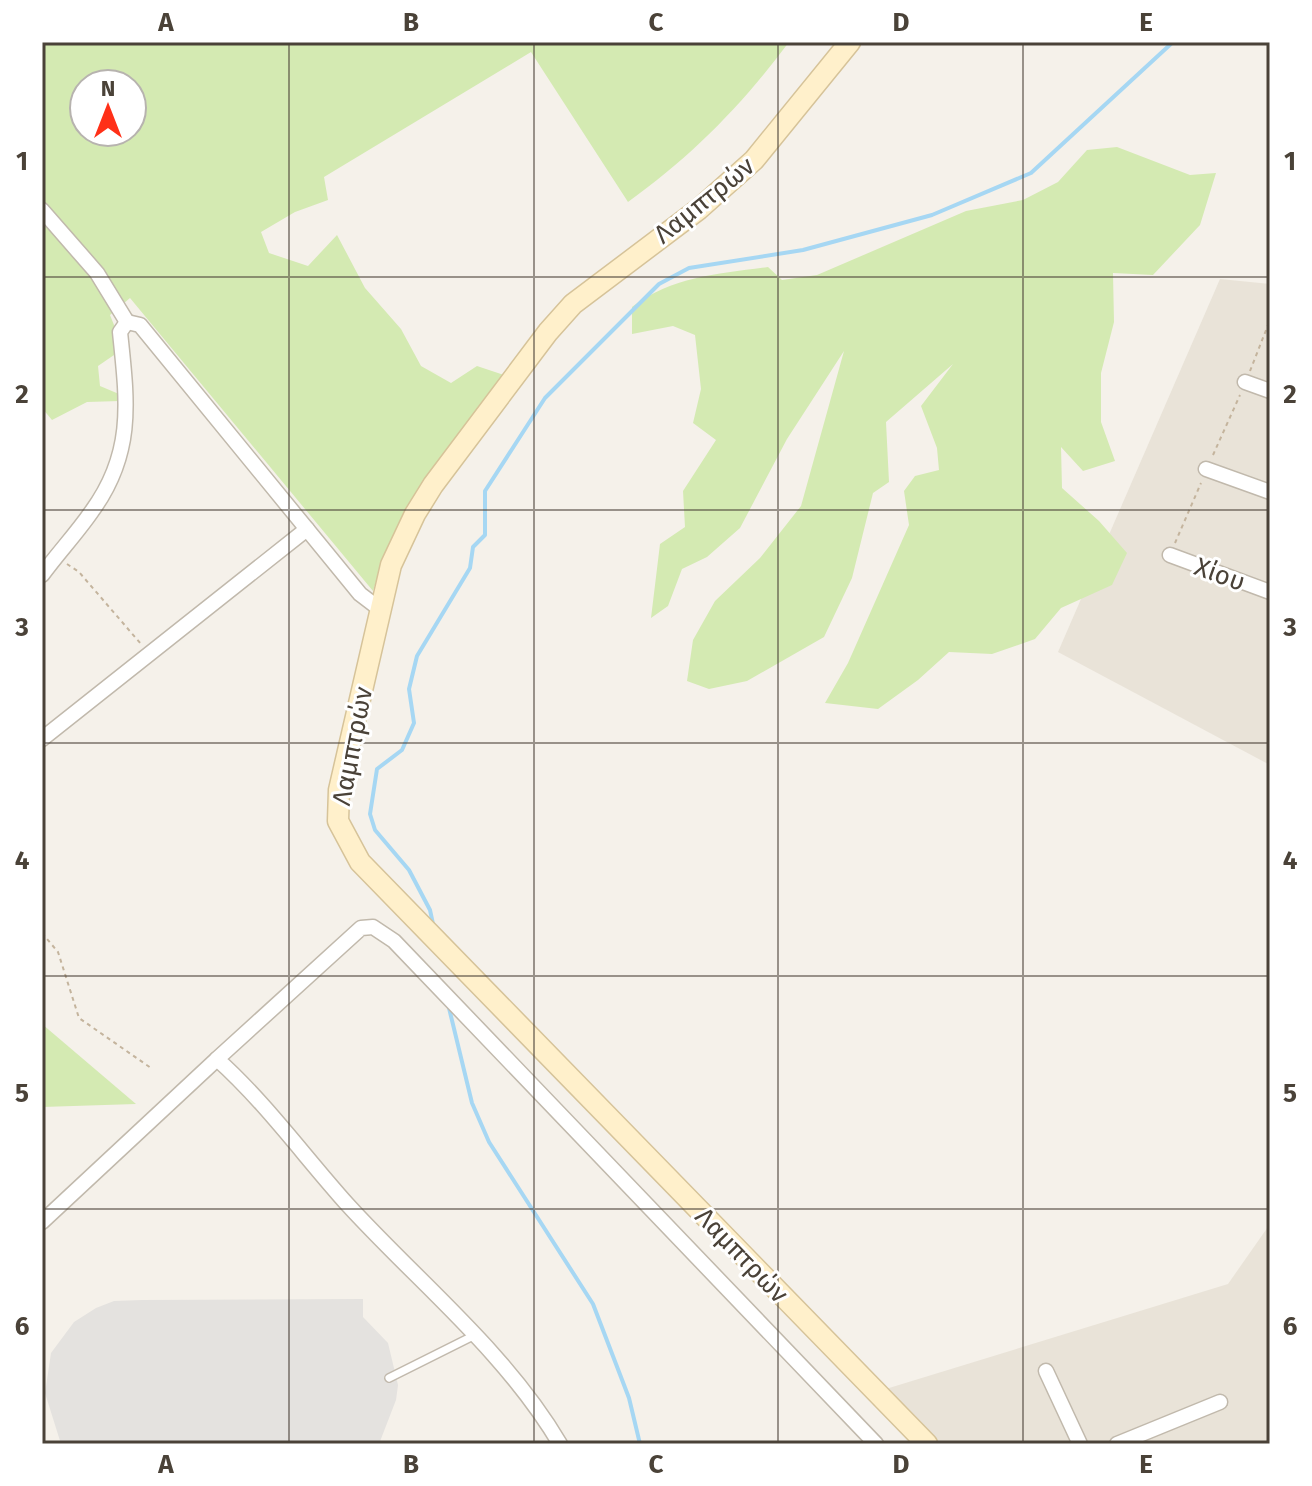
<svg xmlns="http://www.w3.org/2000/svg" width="1312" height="1486" viewBox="0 0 1312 1486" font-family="'Fira Sans',sans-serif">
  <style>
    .residential { fill: #e9e3d8 }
    .green { fill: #d4eab2; fill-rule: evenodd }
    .parking { fill: #e4e2df }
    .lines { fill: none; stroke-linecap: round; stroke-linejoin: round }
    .stream { stroke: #a6d7f3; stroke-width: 4 }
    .lane-casing { stroke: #c1b9ac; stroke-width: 10 }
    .street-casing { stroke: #c1b9ac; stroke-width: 17 }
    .secondary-casing { stroke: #d6c399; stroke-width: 23 }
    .path { stroke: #c4b49d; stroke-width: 2; stroke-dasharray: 4 4; stroke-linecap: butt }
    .lane { stroke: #fff; stroke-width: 7 }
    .street { stroke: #fff; stroke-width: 14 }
    .secondary { stroke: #fff0cb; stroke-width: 20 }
    .grid { fill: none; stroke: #4a4238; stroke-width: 2; stroke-opacity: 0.55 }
    .labels { text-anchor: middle; stroke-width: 6; stroke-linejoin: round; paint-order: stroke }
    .street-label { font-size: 26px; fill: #4a4238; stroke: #fff }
    .neatline { fill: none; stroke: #4a4238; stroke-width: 3 }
    .grid-label { font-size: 26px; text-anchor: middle; font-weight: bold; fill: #4a4238 }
  </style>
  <rect width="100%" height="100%" fill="#f5f1ea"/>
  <g class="residential">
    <polygon points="1220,279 1270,284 1270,765 1058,652"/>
    <polygon points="1270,1224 1270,1444 934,1444 876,1392 1228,1284"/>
  </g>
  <g class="green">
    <path d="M 42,42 L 789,42 C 742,105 692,156 628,202 L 531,52 L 324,177 L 328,200 L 295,212 L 261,232 L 269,253 L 308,266 L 337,235 L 365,288 L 401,329 L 421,366 L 451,383 L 477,366 L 504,375 C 454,445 398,507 373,591 L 130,298 L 110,315 L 114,325 L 114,355 L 98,366 L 100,386 L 119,394 L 120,401 L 87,402 L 52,420 L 42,408 ZM 84,84 L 132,84 L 132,132 L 84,132 Z"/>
    <path d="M 1117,147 L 1190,175 L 1216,173 L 1200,225 L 1153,275 L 1113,273 L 1114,322 L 1101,373 L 1101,422 L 1115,461 L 1083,471 L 1061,447 L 1062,488 L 1099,521 L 1127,553 L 1112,585 L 1061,608 L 1035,639 L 992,654 L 949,652 L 918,680 L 878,709 L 825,703 L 848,663 L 909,525 L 904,491 L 915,476 L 939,470 L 937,448 L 921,406 L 953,364 L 886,422 L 889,482 L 873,493 L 852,578 L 824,637 L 747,681 L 709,689 L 687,681 L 693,640 L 715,601 L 760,558 L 801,506 L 844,351 L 787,439 L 740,528 L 707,557 L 682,569 L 668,606 L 651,618 L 660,544 L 685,527 L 683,491 L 716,440 L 693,423 L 701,389 L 695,335 L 673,326 L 632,334 L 632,307 C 673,276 718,274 768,267 L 782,280 L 817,275 L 966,211 L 1023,200 L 1058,182 L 1087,150 Z"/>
    <polygon points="42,1024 136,1104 42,1107"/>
  </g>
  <polygon class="parking" points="363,1299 363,1317 388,1343 398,1385 396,1400 379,1444 61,1444 45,1393 51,1353 74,1322 96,1308 114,1301 142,1300"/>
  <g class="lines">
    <g class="stream">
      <polyline points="433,924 430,910 409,870 375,830 370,814 377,769 402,750 414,723 409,689 417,656 470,568 473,547 485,535 485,491 545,398 659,284 689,268 803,250 932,215 1031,173 1173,42"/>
      <polyline points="449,1008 472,1103 489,1142 593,1304 629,1398 640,1444"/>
    </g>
    <g class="lane-casing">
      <polyline id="lane" points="389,1378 475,1335"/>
    </g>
    <g class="street-casing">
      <g id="street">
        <polyline points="42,210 97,273 127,322"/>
        <polyline points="127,322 140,325 360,594 381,610"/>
        <polyline points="1245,382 1270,391"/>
        <polyline points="1206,469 1270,492"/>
        <polyline points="1170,555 1270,592"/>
        <path d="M 42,575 C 58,553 77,533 92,511 C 135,452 127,400 120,332 L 127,322"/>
        <polyline points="42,739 307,529"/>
        <polyline points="42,1222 217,1059"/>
        <polyline points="1046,1371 1080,1444"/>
        <path d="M 560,1444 C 505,1351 419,1283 347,1204 C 304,1156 265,1102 217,1059 L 361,928 L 373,927 L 394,941 L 876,1444"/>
        <polyline points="1117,1444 1220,1402"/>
      </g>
    </g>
    <g class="secondary-casing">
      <polyline id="secondary" points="850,42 754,160 699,209 573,304 548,332 433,485 415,514 391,565 339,790 338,821 360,862 927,1444"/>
    </g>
    <g class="path">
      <polyline points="1250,371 1270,320"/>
      <polyline points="1213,455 1240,395"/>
      <polyline points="1175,543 1201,483"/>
      <polyline points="67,564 79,572 141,644"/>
      <polyline points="42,933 58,952 79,1018 151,1068"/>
    </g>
    <use href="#lane" class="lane"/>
    <use href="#street" class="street"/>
    <use href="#secondary" class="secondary"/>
  </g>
  <path class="grid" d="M 289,42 L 289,1444M 534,42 L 534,1444M 778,42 L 778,1444M 1023,42 L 1023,1444M 42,277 L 1270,277M 42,510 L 1270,510M 42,743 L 1270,743M 42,976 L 1270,976M 42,1209 L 1270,1209"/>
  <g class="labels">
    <g class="street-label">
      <text transform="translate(704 200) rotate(-39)" y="9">Λαμπτρών</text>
      <text transform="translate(1220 574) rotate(20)" y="9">Χίου</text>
      <text transform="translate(352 746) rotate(-79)" y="9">Λαμπτρών</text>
      <text transform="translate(742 1255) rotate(46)" y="9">Λαμπτρών</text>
    </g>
  </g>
  <rect width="1312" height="1486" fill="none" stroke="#ffffff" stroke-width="88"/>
  <g transform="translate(108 108)"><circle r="38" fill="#ffffff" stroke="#b7b3af" stroke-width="2"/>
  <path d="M0-6L14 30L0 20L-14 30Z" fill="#ff3018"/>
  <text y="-12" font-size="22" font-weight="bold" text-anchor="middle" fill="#4a4238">N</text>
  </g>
  <rect x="44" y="44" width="1224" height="1398" class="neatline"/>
  <g class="grid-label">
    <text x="166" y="31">A</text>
    <text x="411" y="31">B</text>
    <text x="656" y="31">C</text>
    <text x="901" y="31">D</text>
    <text x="1146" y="31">E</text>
    <text x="22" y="170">1</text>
    <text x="1290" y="170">1</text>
    <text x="22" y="403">2</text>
    <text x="1290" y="403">2</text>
    <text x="22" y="636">3</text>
    <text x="1290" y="636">3</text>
    <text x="22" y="869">4</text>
    <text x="1290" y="869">4</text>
    <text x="22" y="1102">5</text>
    <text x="1290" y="1102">5</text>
    <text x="22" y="1335">6</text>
    <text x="1290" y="1335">6</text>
    <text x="166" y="1473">A</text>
    <text x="411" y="1473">B</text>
    <text x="656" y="1473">C</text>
    <text x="901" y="1473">D</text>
    <text x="1146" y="1473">E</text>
  </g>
</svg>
